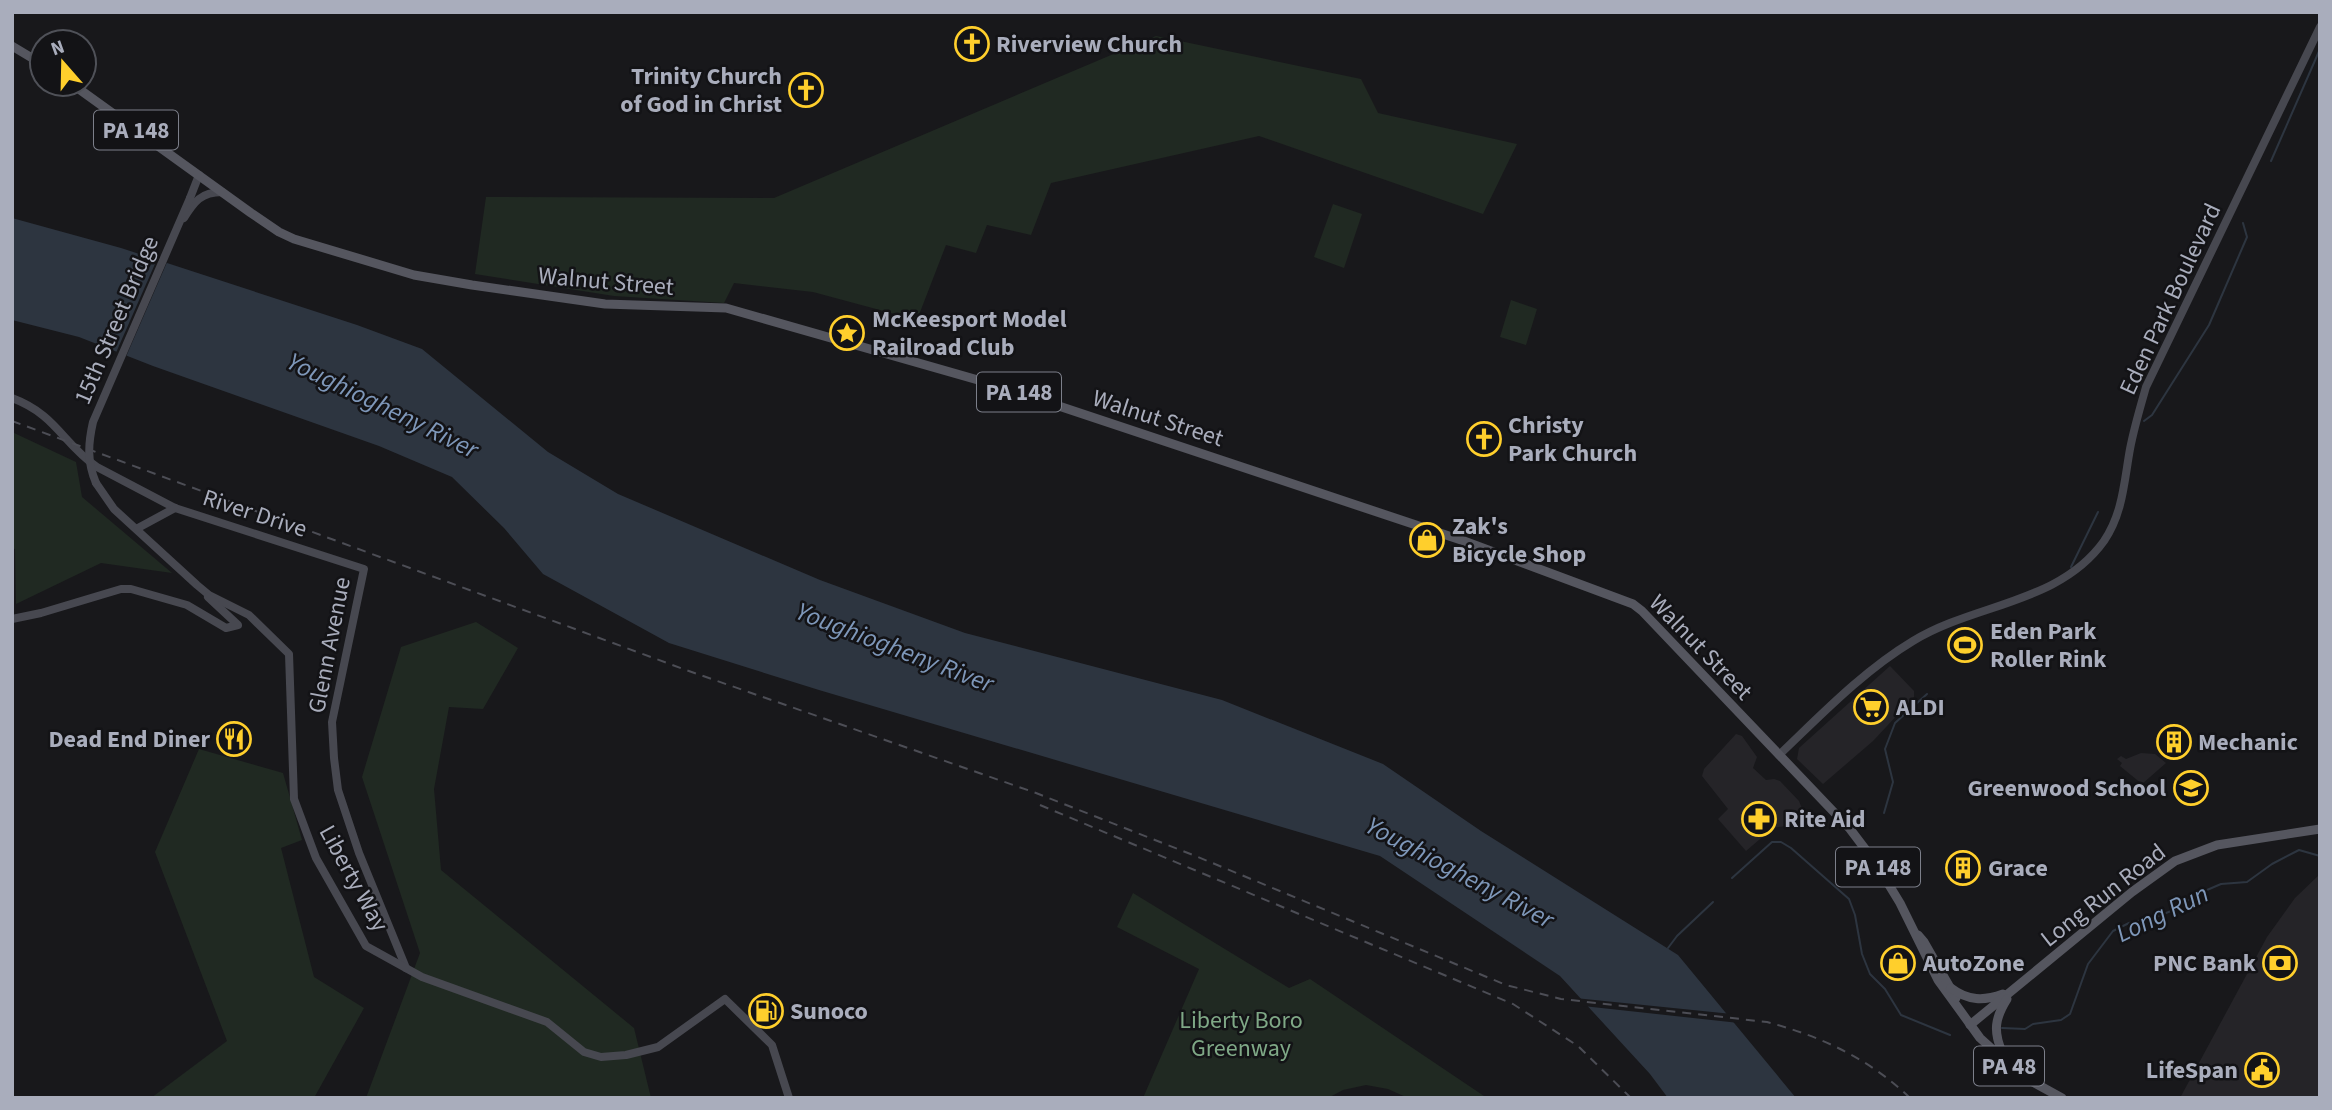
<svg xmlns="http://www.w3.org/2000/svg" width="2332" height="1110" viewBox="0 0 2332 1110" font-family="'Source Sans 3',sans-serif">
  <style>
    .built { fill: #252428 }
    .green { fill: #202922 }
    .water { fill: #2d3540 }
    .pier { fill: #18181b }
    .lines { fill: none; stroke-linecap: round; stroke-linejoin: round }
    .stream { stroke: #2d3540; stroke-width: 2 }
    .secondary { stroke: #474850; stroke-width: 8 }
    .primary { stroke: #55565f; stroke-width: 9 }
    .rail { stroke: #4c4d55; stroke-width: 2; stroke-dasharray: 9 7; stroke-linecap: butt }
    .secondary-bridge { stroke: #474850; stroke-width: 8 }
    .labels { text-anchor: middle; stroke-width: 5; stroke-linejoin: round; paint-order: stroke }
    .shield { fill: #131316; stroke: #7c7f8a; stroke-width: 2 }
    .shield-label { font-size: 23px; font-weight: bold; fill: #a9adbc }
    .poi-label { font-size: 24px; font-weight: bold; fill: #a9adbc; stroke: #131316; text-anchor: start }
    .street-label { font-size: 24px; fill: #a9adbc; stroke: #131316 }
    .park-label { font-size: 24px; fill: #7fa886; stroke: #131316 }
    .water-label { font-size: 26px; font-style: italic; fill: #7e97b9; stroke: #131316 }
  </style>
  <rect width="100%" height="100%" fill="#18181b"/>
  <g class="built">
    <polygon points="1890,666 1914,691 1914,697 1873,741 1823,784 1797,759 1799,748"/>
    <polygon points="1736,734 1742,736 1757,757 1753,768 1766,780 1774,779 1780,781 1799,801 1803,811 1785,826 1773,828 1746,851 1718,819 1728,809 1702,776 1704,769"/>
    <polygon points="2141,753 2155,754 2166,763 2142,784 2120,766 2122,763 2117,759 2121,756 2126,759"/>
    <polygon points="2320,874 2320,1098 2180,1098 2267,937 2295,898"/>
  </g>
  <g class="green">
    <polygon points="1156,36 1361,79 1378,113 1517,144 1483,214 1259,136 1051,183 1031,235 987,225 976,253 946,245 917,320 813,292 734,283 724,303 614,296 475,274 486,197 774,198"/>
    <polygon points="1333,204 1362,214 1344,268 1314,257"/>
    <polygon points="1511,300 1537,309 1526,345 1500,337"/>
    <polygon points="12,432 76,462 82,497 172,573 101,563 16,604 15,549 12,548"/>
    <polygon points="476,622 518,648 483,709 449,707 434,789 441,870 634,1028 651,1098 366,1098 420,953 362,777 401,647"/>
    <polygon points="199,749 283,773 302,840 281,848 314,977 364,1008 314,1098 151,1098 227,1041 155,852"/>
    <polygon points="1133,893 1289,988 1310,979 1487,1098 1408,1098 1388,1089 1366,1085 1343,1090 1328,1098 1143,1098 1199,969 1117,927"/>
  </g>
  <polygon class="water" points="12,218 121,248 357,325 422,349 548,452 618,494 820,580 965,633 1222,700 1383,764 1481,831 1678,955 1796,1098 1668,1098 1650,1074 1560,976 1380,856 819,690 669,643 543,574 504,528 452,477 379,446 153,366 79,337 12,320"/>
  <g class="pier">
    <polygon points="158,257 168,260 125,359 115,355"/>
    <polygon points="1575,998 1732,1014 1739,1023 1583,1006"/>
  </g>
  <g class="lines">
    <g class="stream">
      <polyline points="2271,161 2320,49"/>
      <polyline points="2144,421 2152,415 2209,325 2247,237 2243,223"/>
      <polyline points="2071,567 2098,512"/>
      <polyline points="1884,813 1893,782 1885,749 1895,723 1927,694"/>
      <polyline points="1732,878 1772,842 1781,842 1791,848 1849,899 1855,915 1862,954 1870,974 1885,989 1901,1015 1950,1035"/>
      <polyline points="1668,948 1677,936 1713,902"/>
      <polyline points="2002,1028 2025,1029 2033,1024 2061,1020 2070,1014 2088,964 2113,931 2129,923 2156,917 2171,911 2200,893 2221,884 2247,882 2272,864 2299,850 2320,856"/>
    </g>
    <g class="secondary">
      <polyline points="190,198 199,175"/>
      <path d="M 184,218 C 194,202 201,192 222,192"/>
      <path d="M 12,398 C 57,415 62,443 97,467 L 175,508 L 364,569 L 332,722 L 334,758 L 338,790 L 359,853 L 406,968"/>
      <polyline points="96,483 114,509 197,585 209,595 249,615 289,654 294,799 316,858 366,946 422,977 547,1022 584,1052 601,1057 626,1055 658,1047 725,999 772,1045 789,1098"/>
      <polyline points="138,528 175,508"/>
      <polyline points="12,619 41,613 121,589 131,589 187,605 226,628 238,625 208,597"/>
      <path d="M 1779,755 C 1821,715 1863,671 1913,641 C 1975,603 2059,604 2104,541 C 2123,513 2124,482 2130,449 C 2134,428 2140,408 2146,387 L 2320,27"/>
    </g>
    <g class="primary">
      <polyline points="12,46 42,64"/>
      <polyline points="72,84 251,213 279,232 294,239 414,275 472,285 605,304 726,308 999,386 1464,541 1633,604 1642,611 1850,829 1875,862 1900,903 1938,980 1980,1038 2022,1076 2062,1098"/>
      <polyline points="1918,935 1924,942 1956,998"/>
      <path d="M 1951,988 C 1968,1001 1984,1001 2003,994"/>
      <polyline points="1970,1025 2132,892 2175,861 2217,845 2320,829"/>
      <path d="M 2002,1052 C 1993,1031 1995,1018 2007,999"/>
    </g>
    <g class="rail">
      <path d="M 12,421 L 686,670 L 1036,793 L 1198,857 L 1506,985 L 1561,999 L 1767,1022 C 1820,1036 1870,1059 1910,1098"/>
      <polyline points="1040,805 1513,1004 1578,1046 1631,1098"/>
    </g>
    <path class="secondary-bridge" d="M 96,483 C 87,462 88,444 93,422 L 190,198"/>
  </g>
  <defs>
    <g id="church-ring" transform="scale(1.75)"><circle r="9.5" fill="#131316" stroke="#ffcf2c" stroke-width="1.5"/><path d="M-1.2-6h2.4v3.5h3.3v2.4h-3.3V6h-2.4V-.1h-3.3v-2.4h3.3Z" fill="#ffcf2c"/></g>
    <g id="sight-ring" transform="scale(1.75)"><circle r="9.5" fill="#131316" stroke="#ffcf2c" stroke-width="1.5"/><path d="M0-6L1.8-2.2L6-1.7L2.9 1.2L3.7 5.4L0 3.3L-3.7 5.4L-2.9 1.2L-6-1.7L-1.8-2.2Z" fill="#ffcf2c"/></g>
    <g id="shop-ring" transform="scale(1.75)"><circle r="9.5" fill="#131316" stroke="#ffcf2c" stroke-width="1.5"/><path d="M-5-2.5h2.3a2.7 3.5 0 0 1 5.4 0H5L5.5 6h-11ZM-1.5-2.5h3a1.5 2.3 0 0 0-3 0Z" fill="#ffcf2c"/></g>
    <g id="stadium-ring" transform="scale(1.75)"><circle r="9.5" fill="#131316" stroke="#ffcf2c" stroke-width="1.5"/><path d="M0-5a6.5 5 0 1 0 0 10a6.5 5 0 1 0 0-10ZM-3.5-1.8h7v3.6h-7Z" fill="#ffcf2c"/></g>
    <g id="supermarket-ring" transform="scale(1.75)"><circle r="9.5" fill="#131316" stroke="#ffcf2c" stroke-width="1.5"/><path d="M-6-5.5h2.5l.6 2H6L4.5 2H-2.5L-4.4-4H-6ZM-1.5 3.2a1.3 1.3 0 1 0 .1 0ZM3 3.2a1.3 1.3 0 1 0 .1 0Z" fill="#ffcf2c"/></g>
    <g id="restaurant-ring" transform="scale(1.75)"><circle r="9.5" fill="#131316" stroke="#ffcf2c" stroke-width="1.5"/><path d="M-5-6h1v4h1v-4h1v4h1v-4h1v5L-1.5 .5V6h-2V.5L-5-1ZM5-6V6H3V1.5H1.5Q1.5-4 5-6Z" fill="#ffcf2c"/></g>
    <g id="building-ring" transform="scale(1.75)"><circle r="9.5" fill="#131316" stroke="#ffcf2c" stroke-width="1.5"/><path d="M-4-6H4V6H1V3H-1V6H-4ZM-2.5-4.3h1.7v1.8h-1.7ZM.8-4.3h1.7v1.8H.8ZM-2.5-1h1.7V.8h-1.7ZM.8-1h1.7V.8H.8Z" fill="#ffcf2c"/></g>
    <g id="school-ring" transform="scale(1.75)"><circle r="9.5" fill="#131316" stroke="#ffcf2c" stroke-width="1.5"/><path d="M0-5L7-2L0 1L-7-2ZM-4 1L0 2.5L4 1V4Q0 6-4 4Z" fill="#ffcf2c"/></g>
    <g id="pharmacy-ring" transform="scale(1.75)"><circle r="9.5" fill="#131316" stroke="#ffcf2c" stroke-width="1.5"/><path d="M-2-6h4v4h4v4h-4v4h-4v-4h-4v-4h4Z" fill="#ffcf2c"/></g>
    <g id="bank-ring" transform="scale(1.75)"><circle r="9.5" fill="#131316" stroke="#ffcf2c" stroke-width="1.5"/><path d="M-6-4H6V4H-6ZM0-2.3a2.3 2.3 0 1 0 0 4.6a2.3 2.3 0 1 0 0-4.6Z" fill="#ffcf2c"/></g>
    <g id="fuel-ring" transform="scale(1.75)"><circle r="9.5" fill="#131316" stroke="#ffcf2c" stroke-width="1.5"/><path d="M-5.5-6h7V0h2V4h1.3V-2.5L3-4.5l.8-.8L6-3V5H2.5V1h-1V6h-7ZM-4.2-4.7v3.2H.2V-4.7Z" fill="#ffcf2c"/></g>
    <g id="civic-ring" transform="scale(1.75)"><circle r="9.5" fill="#131316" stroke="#ffcf2c" stroke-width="1.5"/><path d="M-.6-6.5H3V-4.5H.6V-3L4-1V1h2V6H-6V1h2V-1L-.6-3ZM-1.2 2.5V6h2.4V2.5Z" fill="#ffcf2c"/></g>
  </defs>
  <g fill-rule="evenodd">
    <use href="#church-ring" x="972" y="44"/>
    <use href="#church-ring" x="806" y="90"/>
    <use href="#sight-ring" x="847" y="333"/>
    <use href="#church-ring" x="1484" y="439"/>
    <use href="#shop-ring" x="1427" y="540"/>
    <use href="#stadium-ring" x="1965" y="645"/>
    <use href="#supermarket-ring" x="1871" y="707"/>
    <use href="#restaurant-ring" x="234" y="739"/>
    <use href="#building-ring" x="2174" y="742"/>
    <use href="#school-ring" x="2191" y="788"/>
    <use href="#pharmacy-ring" x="1759" y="819"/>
    <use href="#building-ring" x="1963" y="868"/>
    <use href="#shop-ring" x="1898" y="963"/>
    <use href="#bank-ring" x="2280" y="963"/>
    <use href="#fuel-ring" x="766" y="1011"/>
    <use href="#civic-ring" x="2262" y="1070"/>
  </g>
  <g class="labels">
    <g class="shield">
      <rect x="94" y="110.5" width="84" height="39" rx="5"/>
      <rect x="977" y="372.5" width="84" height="39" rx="5"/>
      <rect x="1836" y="847.5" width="84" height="39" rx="5"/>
      <rect x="1974" y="1046.5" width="70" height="39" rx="5"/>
    </g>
    <g class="shield-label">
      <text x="136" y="138">PA 148</text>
      <text x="1019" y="400">PA 148</text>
      <text x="1878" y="875">PA 148</text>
      <text x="2009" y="1074">PA 48</text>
    </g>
    <g class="poi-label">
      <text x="996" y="52">Riverview Church</text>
      <text x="782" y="84" text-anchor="end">Trinity Church<tspan x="782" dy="28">of God in Christ</tspan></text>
      <text x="872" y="327">McKeesport Model<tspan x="872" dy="28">Railroad Club</tspan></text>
      <text x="1508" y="433">Christy<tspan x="1508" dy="28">Park Church</tspan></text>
      <text x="1452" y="534">Zak's<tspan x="1452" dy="28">Bicycle Shop</tspan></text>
      <text x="1990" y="639">Eden Park<tspan x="1990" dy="28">Roller Rink</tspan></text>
      <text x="1896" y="715">ALDI</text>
      <text x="210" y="747" text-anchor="end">Dead End Diner</text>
      <text x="2198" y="750">Mechanic</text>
      <text x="2166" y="796" text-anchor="end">Greenwood School</text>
      <text x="1784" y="827">Rite Aid</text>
      <text x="1988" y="876">Grace</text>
      <text x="1923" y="971">AutoZone</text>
      <text x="2256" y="971" text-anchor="end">PNC Bank</text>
      <text x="790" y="1019">Sunoco</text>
      <text x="2238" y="1078" text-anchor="end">LifeSpan</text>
    </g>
    <g class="street-label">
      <text transform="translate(606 281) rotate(5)" y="8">Walnut Street</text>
      <text transform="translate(2170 299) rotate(-65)" y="8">Eden Park Boulevard</text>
      <text transform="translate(116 320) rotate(-67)" y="8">15th Street Bridge</text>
      <text transform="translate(1158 418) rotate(18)" y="8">Walnut Street</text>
      <text transform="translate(255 513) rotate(18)" y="8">River Drive</text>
      <text transform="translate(329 645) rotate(-79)" y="8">Glenn Avenue</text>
      <text transform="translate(1701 647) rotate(46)" y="8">Walnut Street</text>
      <text transform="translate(354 878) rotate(61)" y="8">Liberty Way</text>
      <text transform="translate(2103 895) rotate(-38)" y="8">Long Run Road</text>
    </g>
    <g class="park-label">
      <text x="1241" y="1028">Liberty Boro<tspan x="1241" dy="28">Greenway</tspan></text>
    </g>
    <g class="water-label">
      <text transform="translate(383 405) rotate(26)" y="9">Youghiogheny River</text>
      <text transform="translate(895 647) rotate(21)" y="9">Youghiogheny River</text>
      <text transform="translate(1460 872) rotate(28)" y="9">Youghiogheny River</text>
      <text transform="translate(2162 913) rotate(-26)" y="9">Long Run</text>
    </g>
  </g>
  <rect width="2332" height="1110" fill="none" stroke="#a9adbc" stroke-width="28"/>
  <g transform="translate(63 63) rotate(340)"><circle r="33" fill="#131316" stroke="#4f5158" stroke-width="2"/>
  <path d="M0-5L12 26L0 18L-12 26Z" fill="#ffcf2c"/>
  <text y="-10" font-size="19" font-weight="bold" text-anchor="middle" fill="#a9adbc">N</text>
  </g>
</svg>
